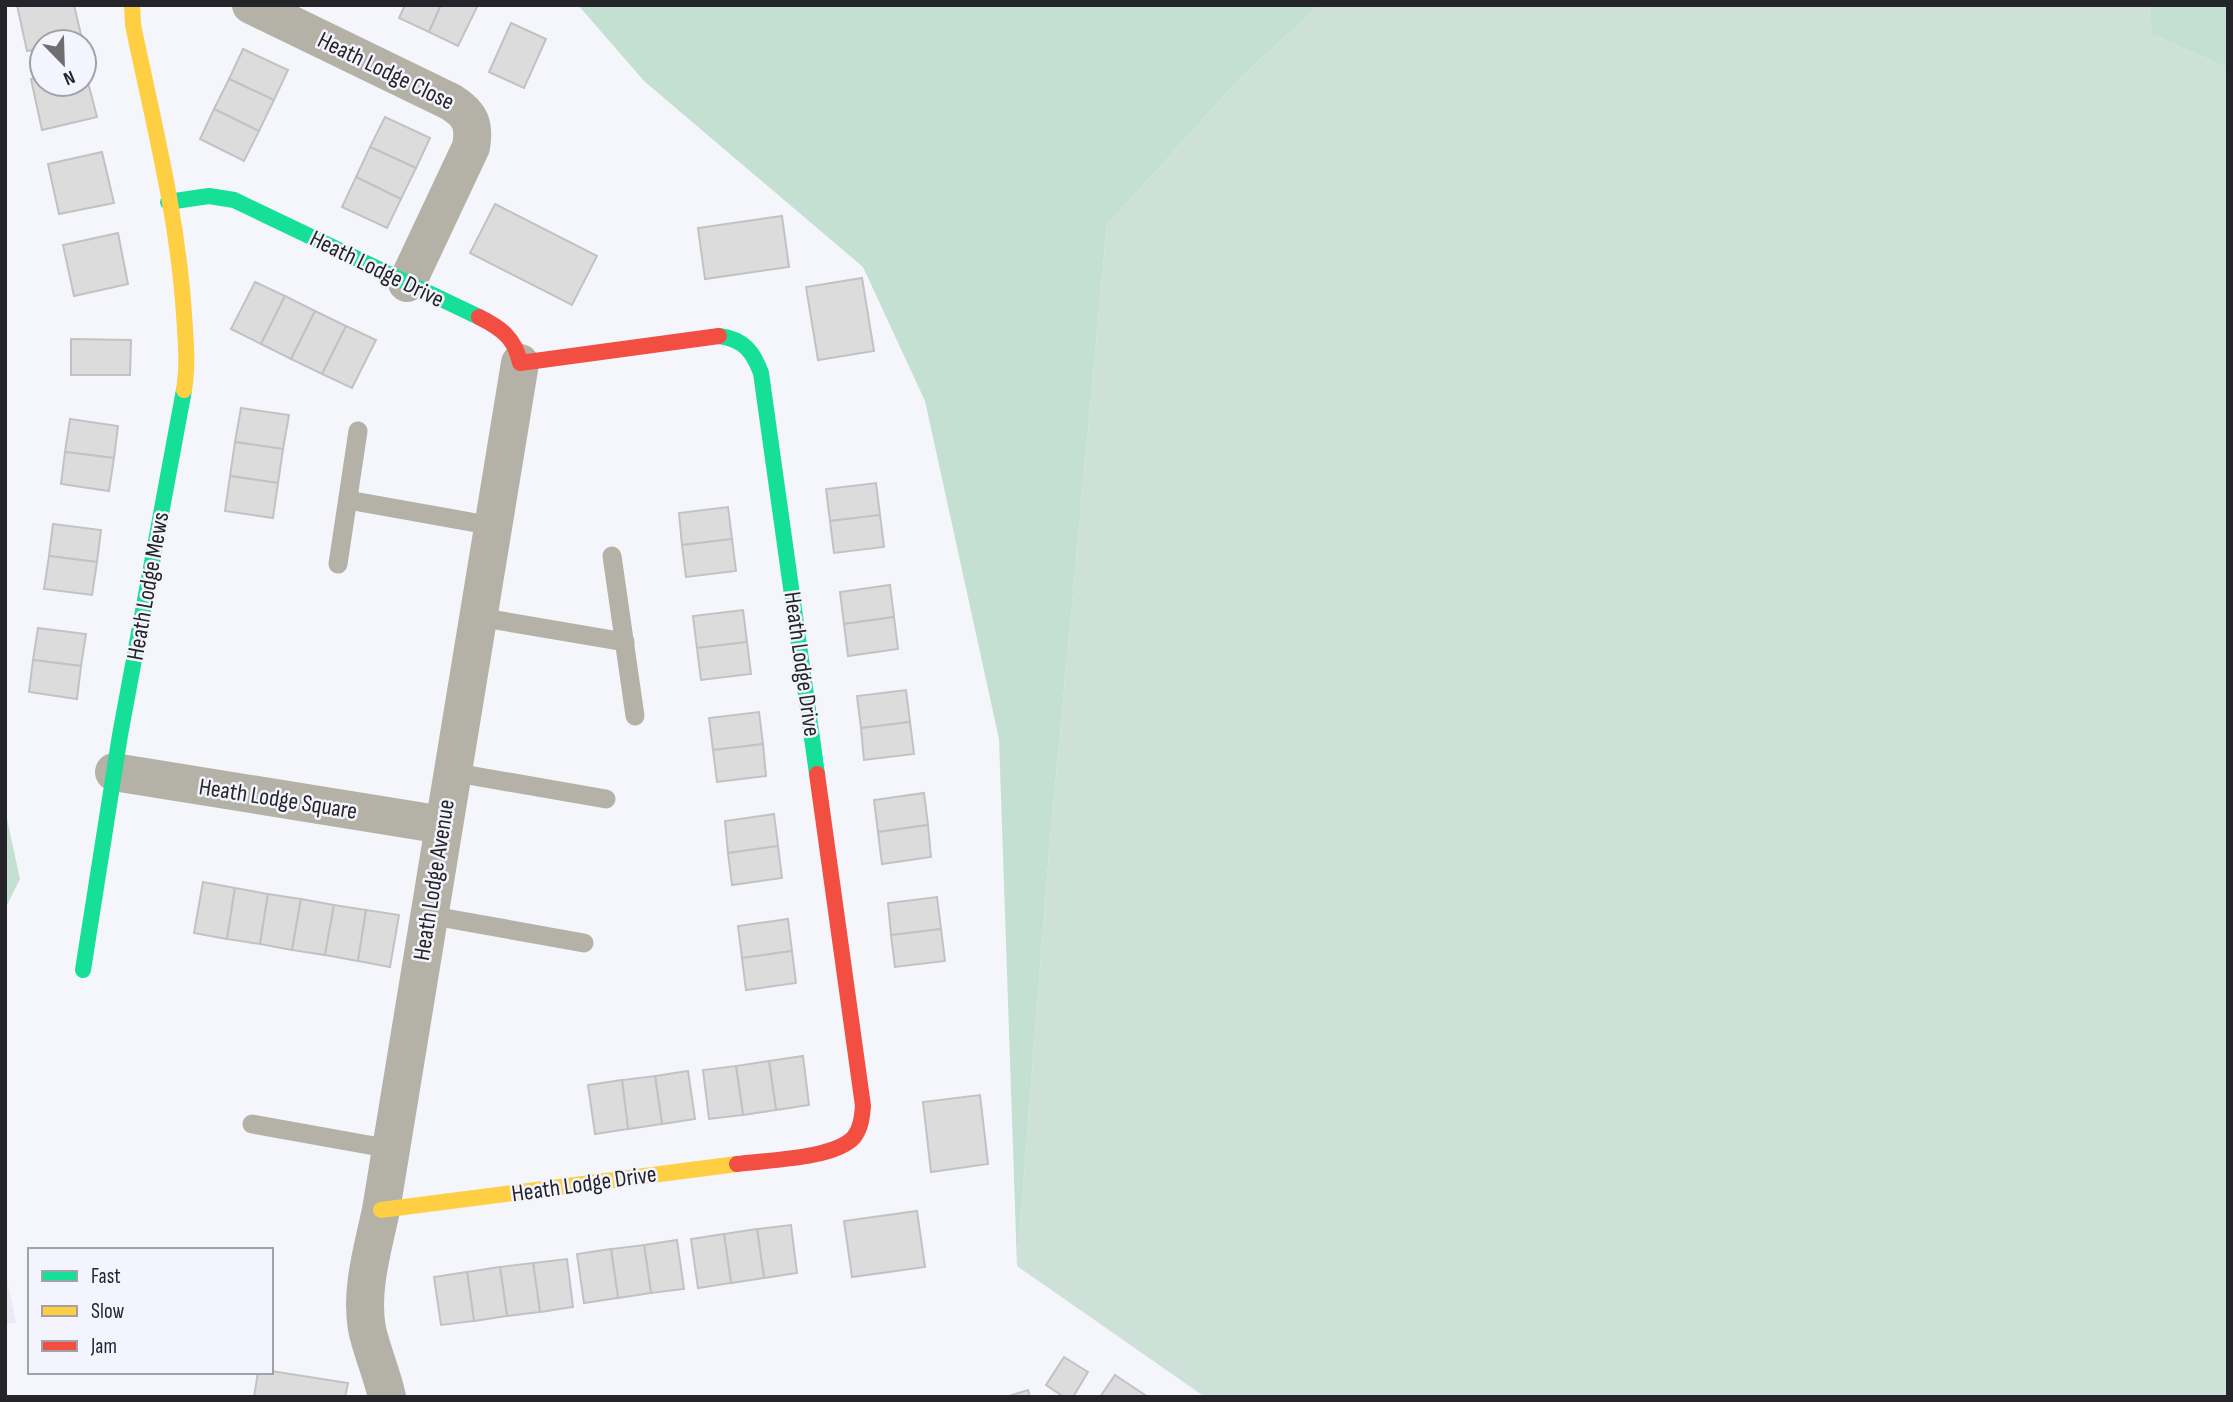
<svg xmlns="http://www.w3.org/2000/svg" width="2233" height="1402" viewBox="0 0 2233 1402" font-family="'Sofia Sans Condensed',sans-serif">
<rect width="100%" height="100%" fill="#f5f6fb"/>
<path fill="#e9eaf6" d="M5,1270l11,53 -11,1z"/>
<path fill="#cde1d8" d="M1320,5h829l2,29 77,34v1329h-1023l-188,-131 32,-413 58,-628 135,-149z"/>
<g fill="#c4e0d3">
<path d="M578,5h742l-78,71 -135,149 -58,628 -32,413 -18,-527 -74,-338 -62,-134 -219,-186z"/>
<path d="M2149,5h79v63l-77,-34z"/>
<path d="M5,810l15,69 -15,30z"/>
</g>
<g fill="#dddcdd" stroke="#c2c1c3" stroke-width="2">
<path d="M17,5h57l8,34 -12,3h-28v6l-15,3z"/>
<path d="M405,5h36l-12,27 -30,-14z"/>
<path d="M441,5h37l-20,41 -29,-14z"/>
<path d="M511,23l35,16 -22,49 -35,-16z"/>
<path d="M243,49l45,21 -14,30 -45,-21z"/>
<path d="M84,67l13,50 -55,13 -11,-51 11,-3v8h42z"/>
<path d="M229,79l45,21 -15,31 -45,-22z"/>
<path d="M214,109l45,22 -15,30 -44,-22z"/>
<path d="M385,117l45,21 -14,30 -46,-21z"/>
<path d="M370,147l46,21 -15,31 -45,-22z"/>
<path d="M102,152l12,51 -55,11 -11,-50z"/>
<path d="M356,177l45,22 -14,29 -45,-21z"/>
<path d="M495,204l102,52 -25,49 -102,-52z"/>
<path d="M782,216l7,51 -84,12 -7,-51z"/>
<path d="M118,233l10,51 -54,12 -11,-51z"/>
<path d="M862,278l12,73 -56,9 -12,-73z"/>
<path d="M255,282l30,14 -24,48 -30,-15z"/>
<path d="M285,296l30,15 -24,48 -30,-15z"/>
<path d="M315,311l31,15 -24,48 -31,-15z"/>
<path d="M346,326l30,14 -24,48 -30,-14z"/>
<path d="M71,339l60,1 -1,35h-59z"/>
<path d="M241,408l48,7 -6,34 -48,-7z"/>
<path d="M70,419l48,7 -4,32 -49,-6z"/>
<path d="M235,442l48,7 -5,34 -48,-7z"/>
<path d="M65,452l49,6 -5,33 -48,-7z"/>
<path d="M230,476l48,7 -5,35 -48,-7z"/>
<path d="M876,483l4,32 -50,6 -4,-32z"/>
<path d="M728,507l4,32 -50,6 -3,-32z"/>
<path d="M880,515l4,32 -50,6 -4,-32z"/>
<path d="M53,524l48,6 -4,32 -48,-6z"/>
<path d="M732,539l4,32 -50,6 -4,-32z"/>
<path d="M49,556l48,6 -5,33 -48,-6z"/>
<path d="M890,585l4,32 -50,7 -4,-32z"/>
<path d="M743,610l4,32 -50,6 -4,-32z"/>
<path d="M894,617l4,32 -50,7 -4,-32z"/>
<path d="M38,628l48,6 -5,32 -48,-6z"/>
<path d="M747,642l4,32 -50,6 -4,-32z"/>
<path d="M33,660l48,6 -4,33 -48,-7z"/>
<path d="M906,690l4,32 -49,6 -4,-32z"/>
<path d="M759,712l4,32 -50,6 -4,-32z"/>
<path d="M910,722l4,32 -50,6 -3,-32z"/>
<path d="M763,744l3,32 -49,6 -4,-32z"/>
<path d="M924,793l4,32 -50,7 -4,-32z"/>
<path d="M774,814l4,32 -50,7 -3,-32z"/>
<path d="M928,825l3,32 -49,7 -4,-32z"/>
<path d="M778,846l4,32 -50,7 -4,-32z"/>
<path d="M203,882l32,6 -8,51 -33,-6z"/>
<path d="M235,888l33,6 -8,50 -33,-5z"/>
<path d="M268,894l33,5 -9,51 -32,-6z"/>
<path d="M937,897l4,32 -50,6 -3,-32z"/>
<path d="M301,899l33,6 -9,50 -33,-5z"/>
<path d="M334,905l32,5 -8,51 -33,-6z"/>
<path d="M366,910l33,5 -9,52 -32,-6z"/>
<path d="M788,919l4,32 -50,7 -4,-32z"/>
<path d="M941,929l4,32 -50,6 -4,-32z"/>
<path d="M792,951l4,32 -50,7 -4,-32z"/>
<path d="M803,1056l6,49 -33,5 -7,-49z"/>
<path d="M769,1061l7,49 -33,5 -7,-49z"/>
<path d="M736,1066l7,49 -34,4 -6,-49z"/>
<path d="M688,1071l7,48 -33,5 -7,-48z"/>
<path d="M655,1076l7,48 -34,5 -6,-49z"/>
<path d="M622,1080l6,49 -33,5 -7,-49z"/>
<path d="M980,1095l8,69 -57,8 -8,-70z"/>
<path d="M917,1211l8,56 -73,10 -8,-56z"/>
<path d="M791,1225l6,48 -33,5 -7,-49z"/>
<path d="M757,1229l7,49 -33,5 -7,-49z"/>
<path d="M724,1234l7,49 -33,5 -7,-49z"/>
<path d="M677,1240l7,49 -33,4 -7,-48z"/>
<path d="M644,1245l7,48 -33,5 -7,-49z"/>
<path d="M611,1249l7,49 -34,5 -7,-49z"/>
<path d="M567,1259l6,48 -33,5 -7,-49z"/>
<path d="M533,1263l7,49 -33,4 -7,-49z"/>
<path d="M500,1267l7,49 -33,5 -7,-49z"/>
<path d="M467,1272l7,49 -33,4 -7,-48z"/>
<path d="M1064,1357l24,15 -15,25h-9l-18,-12z"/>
<path d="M271,1371l77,12 -3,14h-91l4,-25z"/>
<path d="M1115,1375l33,22h-48z"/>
<path d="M1028,1390l2,7h-24z"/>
</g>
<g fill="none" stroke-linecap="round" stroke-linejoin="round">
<g stroke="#b4b1a6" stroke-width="19">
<path d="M348,500l145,26"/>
<path d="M612,556l23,160"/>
<path d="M338,564l20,-133"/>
<path d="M478,617l147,25"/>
<path d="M451,772l155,27"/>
<path d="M428,915l156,28"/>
<path d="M252,1124l139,25"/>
</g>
<g stroke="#b4b1a6" stroke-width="38">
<path d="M251,5l200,97c19,12 24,22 20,45l-64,136"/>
<path d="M114,772l329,53"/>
<path d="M387,1397c-5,-23 -15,-45 -20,-68 -7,-39 6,-81 14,-119l139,-847"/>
</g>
<g stroke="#16e098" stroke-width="16">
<path d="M168,202l41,-6 25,4 245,117"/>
<path d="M719,336c24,3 34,15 42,37l56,401"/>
<path d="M83,970l37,-235 64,-345"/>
</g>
<g stroke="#ffcf43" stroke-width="16">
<path d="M132,5l1,20c20,96 45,192 51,290 2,25 4,51 0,75"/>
<path d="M381,1210l356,-46"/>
</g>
<g stroke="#f24e42" stroke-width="16">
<path d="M479,317c22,11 36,21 41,46l199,-27"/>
<path d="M737,1164c29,-4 98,-5 117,-27 7,-9 8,-20 9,-31l-46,-332"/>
</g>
</g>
<g text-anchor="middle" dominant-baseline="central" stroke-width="5" stroke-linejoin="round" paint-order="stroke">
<g font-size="24" fill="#252529" stroke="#f3f4fd">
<text transform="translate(386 71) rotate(26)">Heath Lodge Close</text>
<text transform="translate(377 269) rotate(26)">Heath Lodge Drive</text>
<text transform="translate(148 586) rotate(-80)">Heath Lodge Mews</text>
<text transform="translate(802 664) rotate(82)">Heath Lodge Drive</text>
<text transform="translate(278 799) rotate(9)">Heath Lodge Square</text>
<text transform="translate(434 880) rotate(-81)">Heath Lodge Avenue</text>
<text transform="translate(584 1184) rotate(-8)">Heath Lodge Drive</text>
</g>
</g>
<rect width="2233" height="1402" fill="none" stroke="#252529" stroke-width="14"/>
<rect x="28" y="1248" width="245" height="126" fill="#f3f4fd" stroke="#a1a1a8" stroke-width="2"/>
<rect x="42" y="1271" width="35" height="10" fill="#16e098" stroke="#a1a1a8" stroke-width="2"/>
<text x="91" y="1283" font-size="21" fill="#252529">Fast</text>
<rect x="42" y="1306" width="35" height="10" fill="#ffcf43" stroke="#a1a1a8" stroke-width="2"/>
<text x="91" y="1318" font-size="21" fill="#252529">Slow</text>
<rect x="42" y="1341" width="35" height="10" fill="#f24e42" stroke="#a1a1a8" stroke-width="2"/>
<text x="91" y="1353" font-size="21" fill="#252529">Jam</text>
<g transform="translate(63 63) rotate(157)"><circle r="33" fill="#f3f4fd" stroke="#a1a1a8" stroke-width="2"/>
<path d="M0-5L12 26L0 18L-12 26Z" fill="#6e6e72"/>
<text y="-10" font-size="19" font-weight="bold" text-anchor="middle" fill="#252529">N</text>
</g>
</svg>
